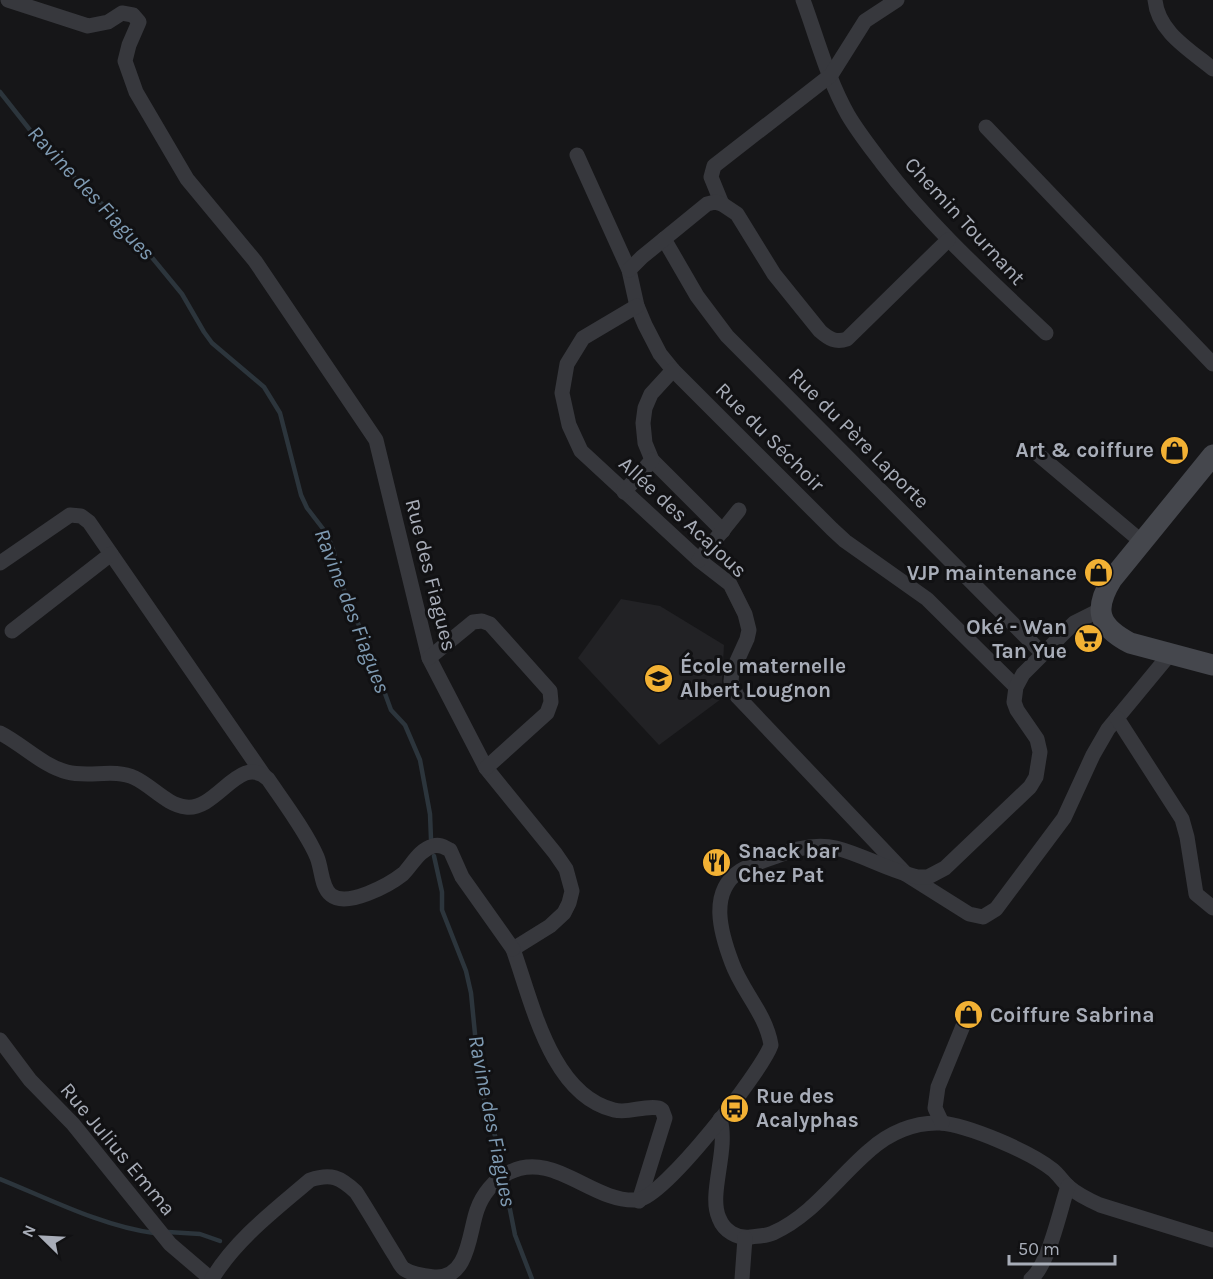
<svg xmlns="http://www.w3.org/2000/svg" width="1213" height="1279" viewBox="0 0 1213 1279" font-family="Karla,sans-serif">
<rect width="100%" height="100%" fill="#161618"/>
<path fill="#222225" d="M621,599l39,7 64,39 -3,54 -62,46 -81,-87z"/>
<g fill="none" stroke-linecap="round" stroke-linejoin="round">
<g stroke="#2c353c" stroke-width="4.5">
<path d="M0,92l45,57 86,83 51,62 22,38 8,11 52,44 16,26 21,82 6,13 20,26 7,18 2,13 6,20 26,62 23,63 14,15 15,35 10,54 1,25"/>
<path d="M434,856l8,36v18l24,61 5,22 8,82 9,42 12,32 3,22"/>
<path d="M0,1179c47,19 104,48 154,54"/>
<path d="M504,1179l11,56 17,44"/>
<path d="M168,1232l32,2 20,7"/>
</g>
<g stroke="#37383d" stroke-width="15">
<path d="M8,0l80,26 20,-4 14,-9 11,2 6,7 -10,23 -4,16 11,31 51,87 68,82 121,179 53,218 57,110 69,85 11,16 6,22 -3,12 -5,10 -14,13 -37,23c19,53 38,146 101,161 15,4 29,-5 45,-2l3,2 3,8 -26,83"/>
<path d="M803,0c14,38 25,80 45,115 10,17 22,32 34,48 48,63 107,116 164,170"/>
<path d="M1155,0c3,32 35,50 58,69"/>
<path d="M986,127l227,237"/>
<path d="M577,155l52,115 8,36 8,19 15,29 13,16 159,159 13,12 82,58 89,88"/>
<path d="M722,204l-11,-27 3,-11 117,-91 34,-54 32,-21"/>
<path d="M664,239l33,57 30,40 316,318"/>
<path d="M629,270l13,-13 65,-53 8,-2 7,2 15,10 37,60 46,57c9,8 16,12 27,8l101,-99"/>
<path d="M637,306l-54,32 -16,26 -5,29 7,32 12,26 118,109 31,24 15,30 4,16 -2,9 -15,33 -1,9 6,15 170,179 62,39 14,3 13,-8 68,-91 29,-63 15,-26 62,-75"/>
<path d="M673,370l-22,24 -6,14 -2,15 2,20 7,17 71,71"/>
<path d="M1034,451l108,91"/>
<path d="M624,492l28,-32"/>
<path d="M699,560l40,-50"/>
<path d="M0,563l70,-48 11,1 8,6 174,252"/>
<path d="M12,631l99,-77"/>
<path d="M429,658l44,-36 9,-1 8,3 60,67 1,11 -4,11 -61,55"/>
<path d="M1117,718l65,101 5,18 9,57 17,14"/>
<path d="M0,733c22,11 43,33 67,39 22,6 47,-4 68,6 17,8 32,27 51,29 31,4 54,-55 82,-28 15,22 39,54 49,78 5,12 4,30 14,38 16,13 58,-10 72,-21 9,-9 16,-24 30,-28 7,-2 11,1 17,4l12,27 51,72"/>
<path d="M0,1040l30,40 43,44 97,120 41,35"/>
<path d="M720,1119c9,31 -12,75 -1,99 5,13 18,21 32,19 7,-1 16,-1 22,-4 39,-17 65,-56 97,-83 19,-17 44,-28 70,-27 28,2 91,29 113,47 6,5 10,12 16,17 9,8 20,13 31,18l113,35"/>
<path d="M942,1123l-7,-15 3,-21 27,-66"/>
<path d="M212,1279c24,-40 63,-69 98,-99 21,-7 30,-3 46,12 13,20 25,41 38,62 3,4 6,12 10,15 9,6 21,7 31,8 34,2 34,-45 42,-67 5,-15 17,-30 31,-37 45,-24 84,30 129,27 26,-1 125,-129 134,-155 -5,-31 -29,-54 -39,-82 -11,-29 -24,-71 8,-92 10,-6 23,-10 34,-14 19,-8 41,-14 62,-9 28,7 53,23 82,29h10l17,-9 85,-81 6,-10 4,-25 -3,-13 -20,-29 -3,-8 2,-15 7,-13 51,-51 26,-13"/>
<path d="M742,1279l3,-41"/>
<path d="M1031,1279c18,-15 29,-69 37,-93"/>
</g>
<path stroke="#45474d" stroke-width="21" d="M1213,455l-101,124c-19,31 -14,47 18,64l83,22"/>
</g>
<defs>
<symbol id="shop-disc" viewBox="-11 -11 22 22"><circle r="9.5" fill="#f2b134" stroke="#111113"/><path d="M-5-2.5h2.3a2.7 3.5 0 0 1 5.4 0H5L5.5 6h-11ZM-1.5-2.5h3a1.5 2.3 0 0 0-3 0Z" fill="#111"/></symbol>
<symbol id="supermarket-disc" viewBox="-11 -11 22 22"><circle r="9.5" fill="#f2b134" stroke="#111113"/><path d="M-6-5.5h2.5l.6 2H6L4.5 2H-2.5L-4.4-4H-6ZM-1.5 3.2a1.3 1.3 0 1 0 .1 0ZM3 3.2a1.3 1.3 0 1 0 .1 0Z" fill="#111"/></symbol>
<symbol id="school-disc" viewBox="-11 -11 22 22"><circle r="9.5" fill="#f2b134" stroke="#111113"/><path d="M0-5L7-2L0 1L-7-2ZM-4 1L0 2.5L4 1V4Q0 6-4 4Z" fill="#111"/></symbol>
<symbol id="restaurant-disc" viewBox="-11 -11 22 22"><circle r="9.5" fill="#f2b134" stroke="#111113"/><path d="M-5-6h1v4h1v-4h1v4h1v-4h1v5L-1.5 .5V6h-2V.5L-5-1ZM5-6V6H3V1.5H1.5Q1.5-4 5-6Z" fill="#111"/></symbol>
<symbol id="bus-disc" viewBox="-11 -11 22 22"><circle r="9.5" fill="#f2b134" stroke="#111113"/><path d="M-5-6H5V4H4V6H2V4H-2V6H-4V4H-5ZM-3.5-4V0h7V-4ZM-3.5 1.2v1.5H-2V1.2ZM2 1.2v1.5H3.5V1.2Z" fill="#111"/></symbol>
</defs>
<g fill-rule="evenodd">
<use href="#shop-disc" x="1158" y="434" width="33" height="33"/>
<use href="#shop-disc" x="1082" y="556" width="33" height="33"/>
<use href="#supermarket-disc" x="1072" y="622" width="33" height="33"/>
<use href="#school-disc" x="642" y="662" width="33" height="33"/>
<use href="#restaurant-disc" x="700" y="846" width="33" height="33"/>
<use href="#shop-disc" x="952" y="998" width="33" height="33"/>
<use href="#bus-disc" x="718" y="1092" width="33" height="33"/>
</g>
<g text-anchor="middle" dominant-baseline="central" stroke-width="6" stroke-linejoin="round" paint-order="stroke">
<g font-size="21" fill="#a8adb8" stroke="#111113">
<text transform="translate(965 221) rotate(47)">Chemin Tournant</text>
<text transform="translate(770 437) rotate(45)">Rue du Séchoir</text>
<text transform="translate(859 438) rotate(45)">Rue du Père Laporte</text>
<text transform="translate(683 517) rotate(43)">Allée des Acajous</text>
<text transform="translate(431 575) rotate(76)">Rue des Fiagues</text>
<text transform="translate(118 1149) rotate(50)">Rue Julius Emma</text>
</g>
<g font-size="21" font-weight="bold" fill="#a8adb8" stroke="#111113" text-anchor="start">
<text x="1154" y="450" text-anchor="end">Art &amp; coiffure</text>
<text x="1077" y="573" text-anchor="end">VJP maintenance</text>
<text x="1067" y="627" text-anchor="end">Oké - Wan<tspan x="1067" dy="24">Tan Yue</tspan></text>
<text x="680" y="666">École maternelle<tspan x="680" dy="24">Albert Lougnon</tspan></text>
<text x="738" y="851">Snack bar<tspan x="738" dy="24">Chez Pat</tspan></text>
<text x="990" y="1015">Coiffure Sabrina</text>
<text x="756" y="1096">Rue des<tspan x="756" dy="24">Acalyphas</tspan></text>
</g>
<g font-size="22" font-style="italic" fill="#7f9bb3" stroke="#111113">
<text transform="translate(91 193) rotate(47)">Ravine des Fiagues</text>
<text transform="translate(352 611) rotate(69)">Ravine des Fiagues</text>
<text transform="translate(492 1121) rotate(79)">Ravine des Fiagues</text>
</g>
</g>
<g transform="translate(42 1237) rotate(294)" stroke="#111113" stroke-width="4.5" paint-order="stroke">
<path d="M0-4.5L10 22L0 15L-10 22Z" fill="#a8adb8"/>
<text y="-9" font-size="16" font-weight="bold" text-anchor="middle" fill="#a8adb8">N</text>
</g>
<path d="M1009 1255v9h106v-9" fill="none" stroke="#a8adb8" stroke-width="3"/>
<text x="1018" y="1255" font-size="18" fill="#a8adb8" stroke="#111113" stroke-width="4.5" paint-order="stroke">50 m</text>
</svg>
